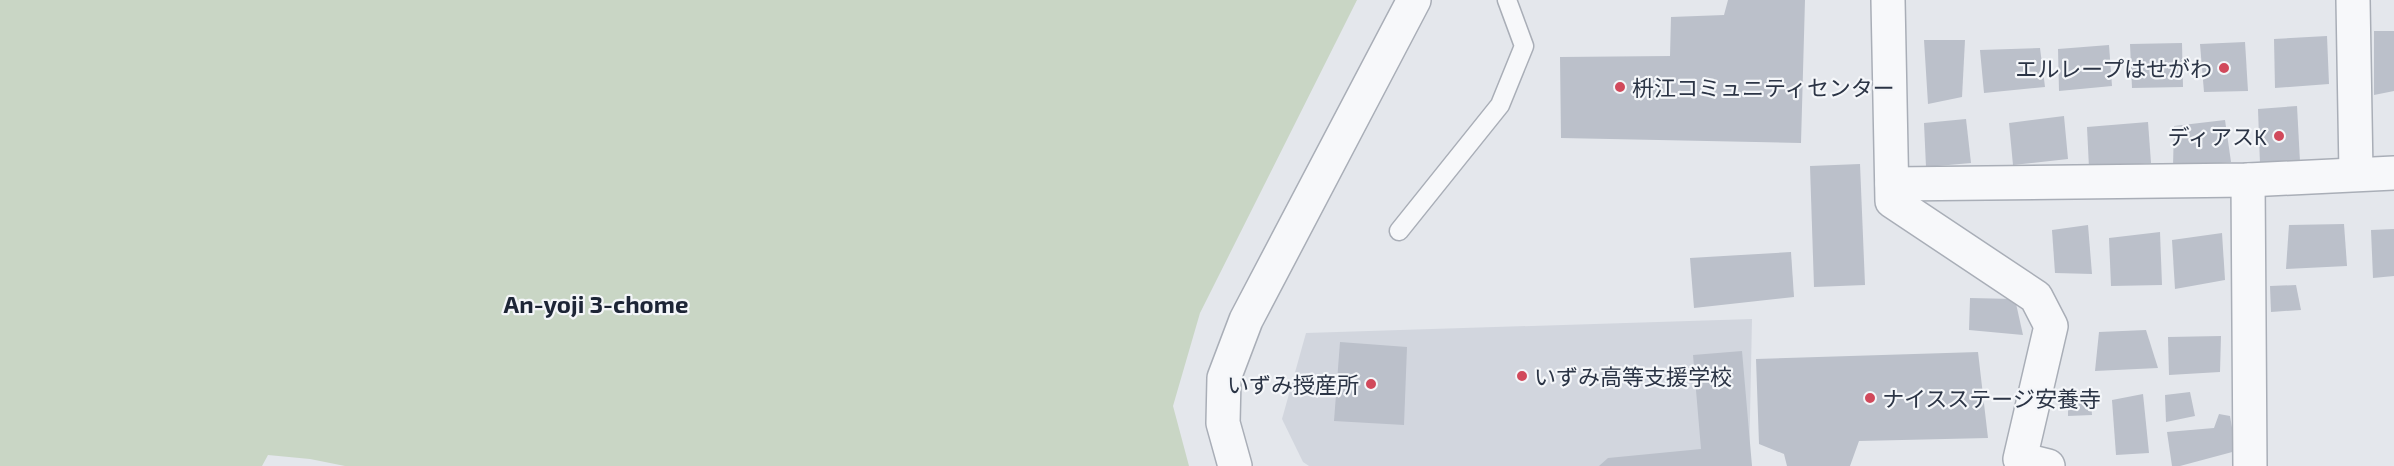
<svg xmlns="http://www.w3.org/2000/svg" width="2394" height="466" viewBox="0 0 2394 466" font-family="'Exo 2','Noto Sans JP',sans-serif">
<rect width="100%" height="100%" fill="#e4e7ec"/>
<path fill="#d2d6de" d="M1752,319l-3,147h-440l-6,-4 -21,-43 24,-86z"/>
<path fill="#c9d6c5" d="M0,0h1357l-157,313 -27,93 16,60h-844l-35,-7 -42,-4 -6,11h-262z"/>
<g fill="#bbc0ca">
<path d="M1728,0h77l-4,143 -240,-5 -1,-81 110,-1 1,-39 53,-2z"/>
<path d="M2374,31h20v60l-20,4z"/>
<path d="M2327,36l2,48 -54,4 -1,-49z"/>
<path d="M1924,40h41l-3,57 -34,7z"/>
<path d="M2245,42l3,49 -44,1 -4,-48z"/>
<path d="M2182,43l1,44 -51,1 -2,-44z"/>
<path d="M2109,45l3,41 -53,5 -1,-42z"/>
<path d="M2040,48l5,39 -61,6 -4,-43z"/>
<path d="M2297,106l3,56 -40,2 -2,-55z"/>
<path d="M2064,116l4,43 -55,6 -4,-42z"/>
<path d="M1966,119l5,44 -45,4 -2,-44z"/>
<path d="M2225,120l6,42 -58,5 1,-41z"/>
<path d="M2148,122l3,41 -62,5 -2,-41z"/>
<path d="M1860,164l5,121 -51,2 -4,-121z"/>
<path d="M2344,224l3,42 -61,3 3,-44z"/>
<path d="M2088,225l4,49 -37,-1 -3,-43z"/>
<path d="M2394,229v47l-21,2 -2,-48z"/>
<path d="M2160,232l2,53 -51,1 -2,-48z"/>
<path d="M2222,233l3,47 -50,9 -3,-49z"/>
<path d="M1791,252l3,45 -100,11 -4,-50z"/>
<path d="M2296,285l5,25 -30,2 -1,-26z"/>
<path d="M1970,298l45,1 8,36 -54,-5z"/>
<path d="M2146,330l12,38 -63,3 4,-39z"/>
<path d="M2221,336l-1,36 -51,3 -1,-38z"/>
<path d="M1340,342l67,5 -3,78 -70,-4z"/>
<path d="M1742,351l10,115h-153l9,-8 93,-9 -8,-94z"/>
<path d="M1978,352l10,86 -129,3 -9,25h-63l-3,-12 -25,-10 -3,-85z"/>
<path d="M2090,392l2,23 -24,1v-20z"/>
<path d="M2190,392l5,24 -29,6 -1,-27z"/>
<path d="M2143,394l6,59 -33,2 -4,-55z"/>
<path d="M2219,414l11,2 6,35 -56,15h-8l-5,-34 47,-4z"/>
</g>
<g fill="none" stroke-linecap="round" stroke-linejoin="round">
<defs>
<path id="service" d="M1399,231l101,-126 24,-59 -17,-46"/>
<g id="minor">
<path d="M1888,0l4,201 144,96 15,29 -31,133 28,7"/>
<path d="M2353,0l3,173"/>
<path d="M2248,180l2,286"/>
<path d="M1892,184l356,-4 146,-7"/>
<path d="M1235,466l-12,-43 1,-45 22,-58 168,-320"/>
</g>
</defs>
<use href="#service" stroke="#a9aeb7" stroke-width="21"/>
<use href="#minor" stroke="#a9aeb7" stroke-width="36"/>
<use href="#service" stroke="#f7f8fa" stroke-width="18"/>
<use href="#minor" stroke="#f7f8fa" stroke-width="33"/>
</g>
<g fill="#d1495b" stroke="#f4f6f9" stroke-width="2">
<circle cx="2224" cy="68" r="6"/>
<circle cx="1620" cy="87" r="6"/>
<circle cx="2279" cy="136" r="6"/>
<circle cx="1522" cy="376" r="6"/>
<circle cx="1371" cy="384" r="6"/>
<circle cx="1870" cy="398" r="6"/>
</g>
<g text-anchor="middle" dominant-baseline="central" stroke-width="4.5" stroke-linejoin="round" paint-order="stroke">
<g font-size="22" fill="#2b3445" stroke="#f4f6f9" text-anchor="end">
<text x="2212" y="68">エルレープはせがわ</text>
<text x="1632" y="87" text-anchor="start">枡江コミュニティセンター</text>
<text x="2267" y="136">ディアスK</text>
<text x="1534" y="376" text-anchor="start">いずみ高等支援学校</text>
<text x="1359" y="384">いずみ授産所</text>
<text x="1882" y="398" text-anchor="start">ナイスステージ安養寺</text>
</g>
<g font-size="24" font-weight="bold" fill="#1d2536" stroke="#f4f6f9">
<text x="596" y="303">An-yoji 3-chome</text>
</g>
</g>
</svg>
